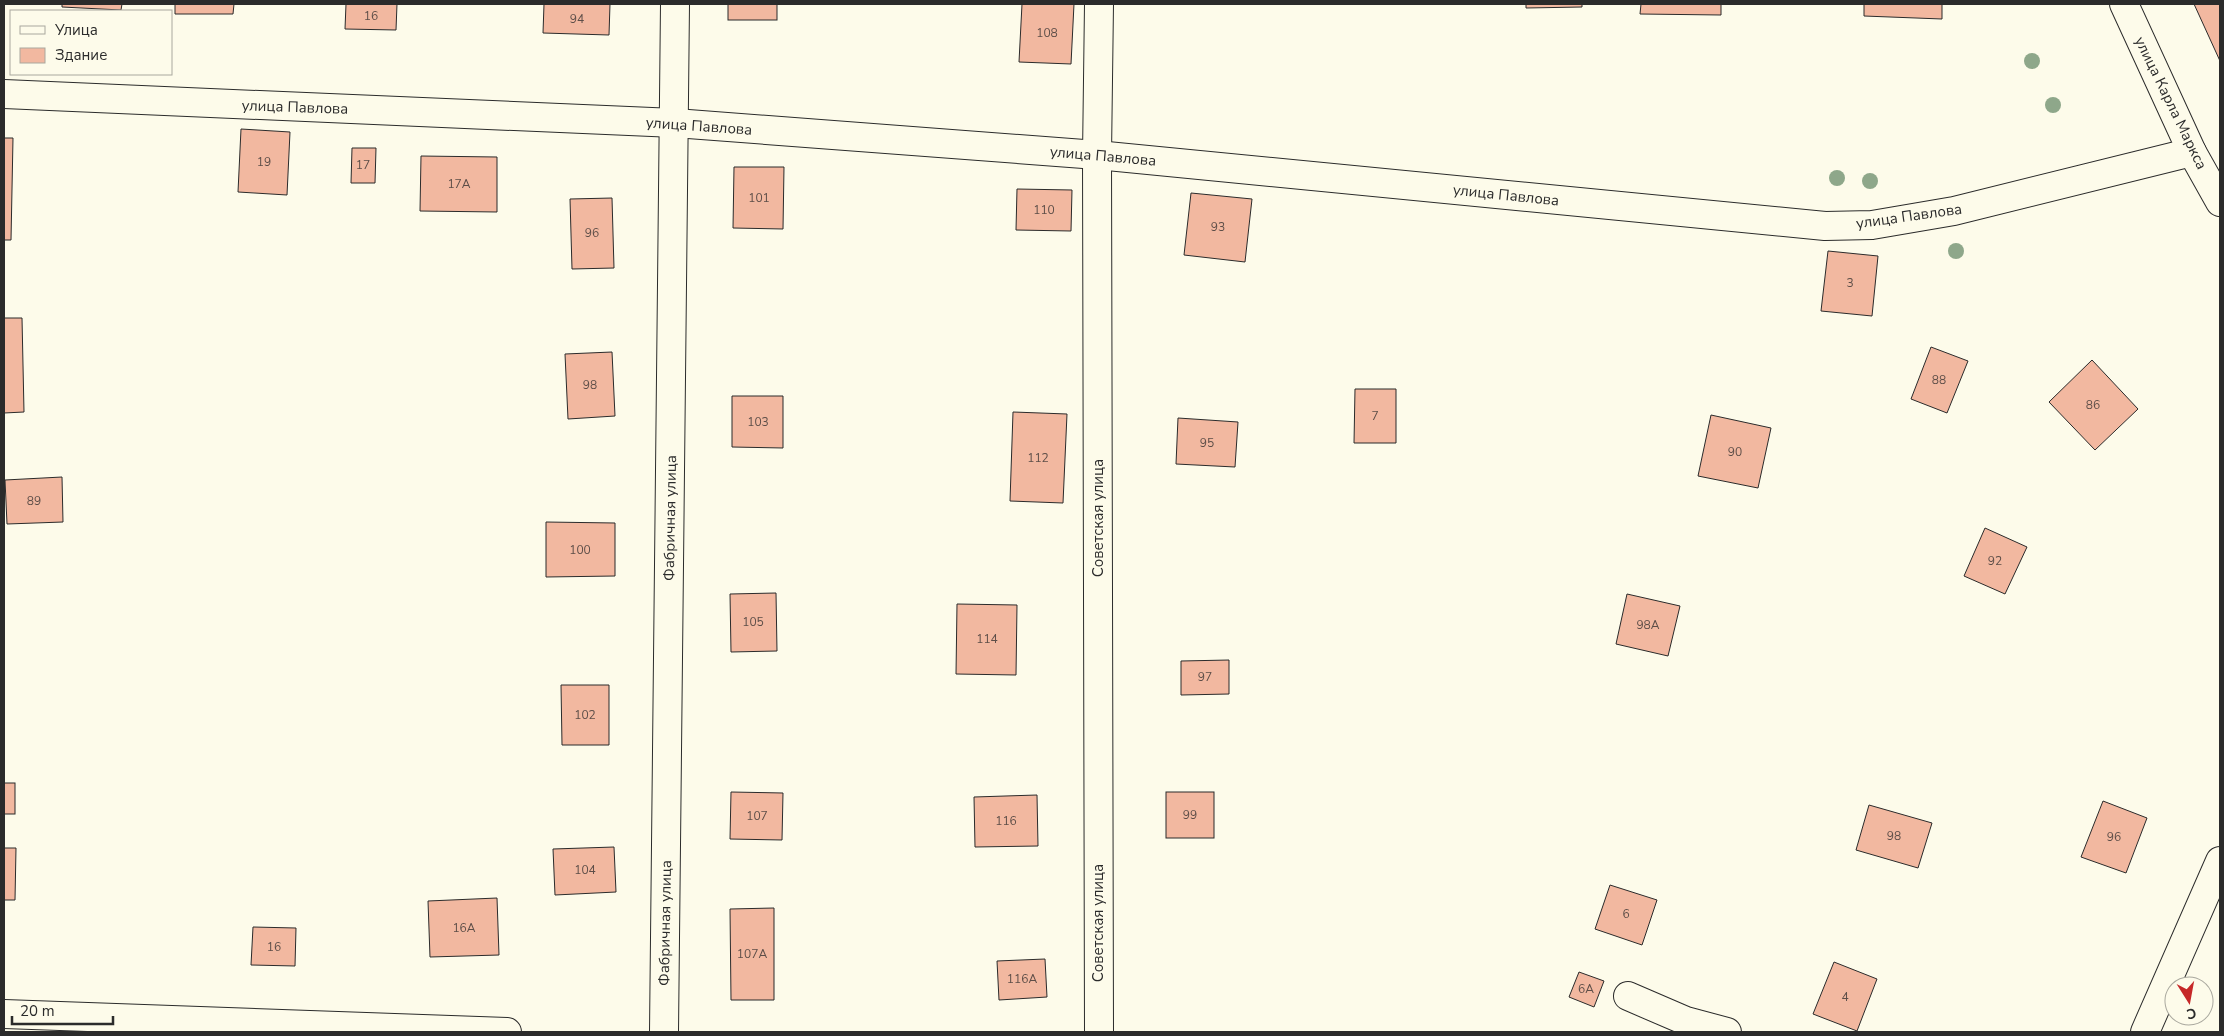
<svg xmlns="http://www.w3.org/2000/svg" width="2224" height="1036" viewBox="0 0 2224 1036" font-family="'Nunito Sans',sans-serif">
<rect width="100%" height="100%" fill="#fdfbea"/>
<g fill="#f2b8a0" stroke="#2b2b2b">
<path d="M62,4h60l-1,6 -59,-3z"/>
<path d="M175,4h59l-1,10h-58z"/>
<path d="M346,4h51l-1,26 -51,-1z"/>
<path d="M544,4h66l-1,31 -66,-2z"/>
<rect x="728" y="4" width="49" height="16"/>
<path d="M1022,4h52l-3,60 -52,-2z"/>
<path d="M1526,4h56v3l-56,1z"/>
<path d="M1641,4h80v11l-81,-1z"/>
<path d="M1864,4h78v15l-78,-3z"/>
<path d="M2194,4h26v57z"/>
<path d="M241,129l49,3 -3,63 -49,-3z"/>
<path d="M4,138h9l-2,102h-7z"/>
<path d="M352,148h24l-1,35h-24z"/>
<path d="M421,156l76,1v55l-77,-1z"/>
<path d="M734,167h50l-1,62 -50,-1z"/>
<path d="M1017,189l55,1 -1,41 -55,-1z"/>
<path d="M1191,193l61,6 -7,63 -61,-7z"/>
<path d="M612,198l2,70 -42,1 -2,-70z"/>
<path d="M1828,251l50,5 -6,60 -51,-5z"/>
<path d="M4,318h18l2,94 -20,1z"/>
<path d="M1931,347l37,14 -21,52 -36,-14z"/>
<path d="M612,352l3,64 -47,3 -3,-65z"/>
<path d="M2092,360l46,49 -43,41 -46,-48z"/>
<path d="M1355,389h41v54h-42z"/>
<path d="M732,396h51v52l-51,-1z"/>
<path d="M1013,412l54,2 -4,89 -53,-2z"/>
<path d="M1711,415l60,13 -13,60 -60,-12z"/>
<path d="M1178,418l60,4 -3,45 -59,-3z"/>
<path d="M62,477l1,45 -56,2 -2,-44z"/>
<path d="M546,522l69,1v53l-69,1z"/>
<path d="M1985,528l42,19 -22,47 -41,-18z"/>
<path d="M776,593l1,58 -46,1 -1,-58z"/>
<path d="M1627,594l53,12 -12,50 -52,-12z"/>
<path d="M957,604l60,1 -1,70 -60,-1z"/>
<path d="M1229,660v34l-48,1v-34z"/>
<path d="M561,685h48v60h-47z"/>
<rect x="4" y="783" width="11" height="31"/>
<path d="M731,792l52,1 -1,47 -52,-1z"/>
<rect x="1166" y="792" width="48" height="46"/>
<path d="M1037,795l1,51 -63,1 -1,-50z"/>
<path d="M2103,801l44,17 -21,55 -45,-16z"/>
<path d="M1869,805l63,18 -14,45 -62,-18z"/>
<path d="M614,847l2,45 -61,3 -2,-46z"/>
<path d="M4,848h12l-1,52h-11z"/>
<path d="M1610,885l47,15 -15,45 -47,-16z"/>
<path d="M497,898l2,57 -69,2 -2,-56z"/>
<path d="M774,908v92h-43l-1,-91z"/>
<path d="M253,927l43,1 -1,38 -44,-1z"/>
<path d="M1045,959l2,38 -48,3 -2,-39z"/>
<path d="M1834,962l43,17 -20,52 -44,-17z"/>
<path d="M1579,972l25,9 -10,26 -25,-10z"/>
</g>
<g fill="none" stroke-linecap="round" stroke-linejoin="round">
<defs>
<g id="minor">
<path d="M1628,996l58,25 41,11"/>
<path d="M4,1014l503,18"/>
<path d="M664,1032l11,-1028"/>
<path d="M1099,1032l-2,-877 2,-151"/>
</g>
<path id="tertiary" d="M4,94l671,29 422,32 728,71 47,-1 82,-14 238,-59"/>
<g id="secondary">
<path d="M2124,4l68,148 28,50"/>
<path d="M2145,1032l75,-171"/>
</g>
</defs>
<use href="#minor" stroke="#2b2b2b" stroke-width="30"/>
<use href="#tertiary" stroke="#2b2b2b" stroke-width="30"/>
<use href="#secondary" stroke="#2b2b2b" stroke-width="30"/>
<use href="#minor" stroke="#fdfbea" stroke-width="28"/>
<use href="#tertiary" stroke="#fdfbea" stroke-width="28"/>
<use href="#secondary" stroke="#fdfbea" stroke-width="28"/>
</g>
<g fill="#8ea78a">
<circle cx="2032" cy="61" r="8"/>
<circle cx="2053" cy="105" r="8"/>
<circle cx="1837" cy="178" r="8"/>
<circle cx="1870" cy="181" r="8"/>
<circle cx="1956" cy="251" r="8"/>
</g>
<g text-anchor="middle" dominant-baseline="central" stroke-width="4" stroke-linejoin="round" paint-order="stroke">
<g font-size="12" fill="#5d4e48">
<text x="371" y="16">16</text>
<text x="577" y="19">94</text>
<text x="1047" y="33">108</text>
<text x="264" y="162">19</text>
<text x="363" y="165">17</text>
<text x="459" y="184">17А</text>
<text x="759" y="198">101</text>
<text x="1044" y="210">110</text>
<text x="1218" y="227">93</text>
<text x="592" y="233">96</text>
<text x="1850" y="283">3</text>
<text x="1939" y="380">88</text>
<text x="590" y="385">98</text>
<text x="2093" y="405">86</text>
<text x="1375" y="416">7</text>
<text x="758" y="422">103</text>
<text x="1207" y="443">95</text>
<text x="1735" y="452">90</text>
<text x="1038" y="458">112</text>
<text x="34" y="501">89</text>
<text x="580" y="550">100</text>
<text x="1995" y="561">92</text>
<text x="753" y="622">105</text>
<text x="1648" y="625">98А</text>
<text x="987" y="639">114</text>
<text x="1205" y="677">97</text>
<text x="585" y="715">102</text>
<text x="1190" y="815">99</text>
<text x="757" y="816">107</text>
<text x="1006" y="821">116</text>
<text x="1894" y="836">98</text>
<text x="2114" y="837">96</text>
<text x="585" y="870">104</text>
<text x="1626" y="914">6</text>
<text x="464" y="928">16А</text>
<text x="274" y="947">16</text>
<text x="752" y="954">107А</text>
<text x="1022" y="979">116А</text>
<text x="1586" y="989">6А</text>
<text x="1845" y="997">4</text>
</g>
<g font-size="15" fill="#2b2b2b" stroke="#fdfbea">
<text transform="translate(2171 103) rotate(64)">улица Карла Маркса</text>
<text transform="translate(295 107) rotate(2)">улица Павлова</text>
<text transform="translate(699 126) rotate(4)">улица Павлова</text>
<text transform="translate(1103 156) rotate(5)">улица Павлова</text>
<text transform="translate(1506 195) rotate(6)">улица Павлова</text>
<text transform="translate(1909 216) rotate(-8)">улица Павлова</text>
<text transform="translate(670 518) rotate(-89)">Фабричная улица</text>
<text transform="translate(1098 518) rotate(-90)">Советская улица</text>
<text transform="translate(665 923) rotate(-89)">Фабричная улица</text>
<text transform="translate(1098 923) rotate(-90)">Советская улица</text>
</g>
</g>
<rect width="2224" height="1036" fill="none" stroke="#2b2b2b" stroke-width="10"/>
<rect x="10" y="10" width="162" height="65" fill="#fdfbea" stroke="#a9a89e"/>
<rect x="20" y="26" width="25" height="8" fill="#fdfbea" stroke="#a9a89e"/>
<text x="55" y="35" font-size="15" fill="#2b2b2b">Улица</text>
<rect x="20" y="48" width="25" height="15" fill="#f2b8a0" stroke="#a9a89e"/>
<text x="55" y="60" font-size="15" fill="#2b2b2b">Здание</text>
<g transform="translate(2189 1001) rotate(169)"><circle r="24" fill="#fdfbea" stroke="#a9a89e"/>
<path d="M0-4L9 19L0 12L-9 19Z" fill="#c62828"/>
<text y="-8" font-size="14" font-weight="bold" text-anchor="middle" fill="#2b2b2b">С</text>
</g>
<path d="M12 1016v8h101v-8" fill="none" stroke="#2b2b2b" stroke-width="2.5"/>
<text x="20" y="1016" font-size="15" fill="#2b2b2b" stroke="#fdfbea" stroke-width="4" paint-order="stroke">20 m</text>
</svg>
